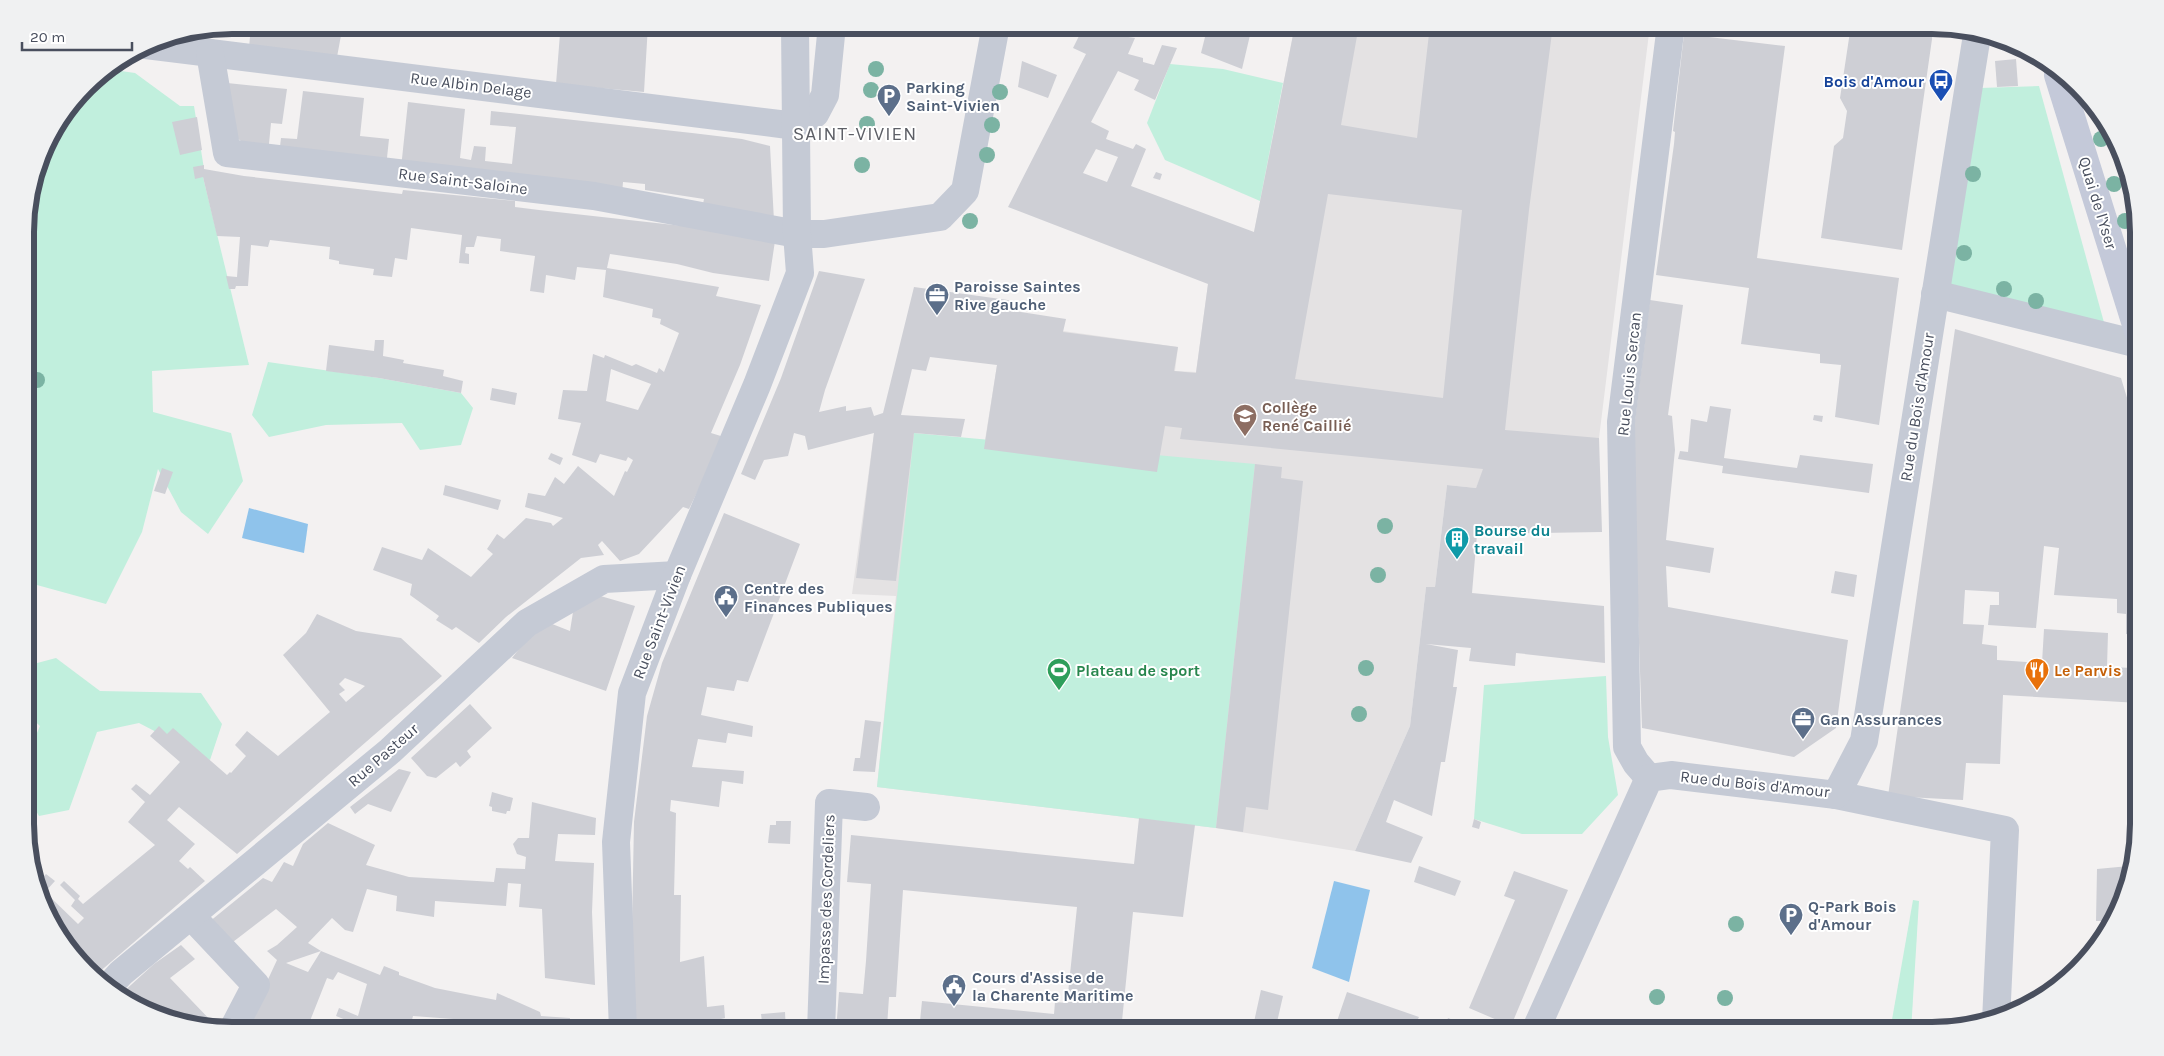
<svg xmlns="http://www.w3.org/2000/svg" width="2164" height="1056" viewBox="0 0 2164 1056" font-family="Karla,sans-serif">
<rect width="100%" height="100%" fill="#f3f1f1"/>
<path fill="#e4e2e3" d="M1295,25h355l-51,413 -107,11 -16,39 -29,-3 -12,102h-9l-16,139 -55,125 -139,-23 -339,-41 19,-191 -44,-2 22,-161 111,7 12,-75 66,-34 115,16 -3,24 21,1 12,-88 46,-52z"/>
<g fill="#c1efdd">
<path d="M1170,64l53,5 60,14 -23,118 -95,-41 -18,-37z"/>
<path d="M107,69l28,4 45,33h14l10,63 -2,4 1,4 46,188 -97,6 1,41 78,21 12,48 -35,53 -27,-22 -23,-43 -16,63 -36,72 -80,-22 -1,-364 21,-78 49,-64z"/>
<path d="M2039,86l69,251 -173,-43 45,-206z"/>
<path d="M268,362l111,16 82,15 12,15 -12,37 -41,5 -18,-27 -76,2 -57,12 -17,-22z"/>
<path d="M914,433l341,31 -39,364 -339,-41z"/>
<path d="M56,658l44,33 101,2 21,31 -12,36 -71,-37 -42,9 -28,78 -30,6 -12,-20v-40l13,-30 -13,-12 -1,-48z"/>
<path d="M1606,676l2,61 10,58 -36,39h-60l-48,-15 10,-134z"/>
<path d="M1913,900l6,1 -8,130h-21z"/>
</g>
<g fill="#8fc3eb">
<path d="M249,508l59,16 -4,29 -62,-15z"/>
<path d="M1334,881l36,9 -21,92 -37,-14z"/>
</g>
<g fill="#cecfd5" fill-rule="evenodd">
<path d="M231,25h12l-1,9 -27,-3 -13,1z"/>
<path d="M251,25h129v1l-38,4 -5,27 -88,-9z"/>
<path d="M454,25h64l-1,12 -63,-6z"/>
<path d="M591,25h57l-4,67 -88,-8 4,-50h31z"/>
<path d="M1208,25h40l-1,5 4,1 -9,38 -41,-16z"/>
<path d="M1295,25h64l-18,100 76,13 13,-113h123l-24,185 -24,220 94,8 3,94 -125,2 -5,59 132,13 1,57 -89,-10 -1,13 -46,-5 2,-13 -45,-4 32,6 -5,37h4l-12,75h-4l-9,54 -38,-16 -8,22 37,15 -12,26 -56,-12 55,-125 16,-139h9l12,-102 29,3 7,-19 -303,-30 2,-11 -17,-2 -8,46 -173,-23 13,-84 -67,-8 -4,14 -14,-2 -11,46 64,4 -4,18 -47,-4 -18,148 -40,-3 18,-145 -66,17 -3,-14 -11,-3 -6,23 -24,4 -9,20 -14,-6 40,-96 38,-107 46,8 -40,111 -6,22 27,-6v5l25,-4 3,9 9,-3 31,-126 101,14 -1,10 52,8 -3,13 115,15 -4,24 22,2 12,-89 -200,-77 78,-153 -13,-6 9,-18 53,8 -7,16 15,4v4l11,3 8,-20 15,3 -22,52 -21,-10 5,-10 -21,-9 -27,51 18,9 -3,8 27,10 3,-5 10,5 -15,37 123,46zM1096,149l22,8 -11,25 -24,-9zM1328,194l134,16 -19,188 -148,-19z"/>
<path d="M1851,25h83l-32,225 -81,-12 13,-92 9,-8 4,-27 -7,-13z"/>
<path d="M1684,34l101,12 -28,212 142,20 -20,147 -44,-8 6,-52 -21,-2v-9l-79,-10 8,-56 -93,-13 18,-131 1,-12 -2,-1z"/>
<path d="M2016,59l2,27 -21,1 -2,-26z"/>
<path d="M1022,61l35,14 -9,23 -30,-11z"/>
<path d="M227,83l60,6 -5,35 -11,-1 -3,31h-7l-29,-19z"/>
<path d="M303,91l61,7 -4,38 29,3 -3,28 -107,-12 2,-17 16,1z"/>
<path d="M408,102l57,7 -5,49 11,2 3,-14 12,1 -1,14 27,3 4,-37 -26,-2 1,-14 201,22 50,6 28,7 4,75 -72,-12 2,-10 -59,-9v-6l-22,-2 -1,13 -221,-27z"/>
<path d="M197,117l5,33 -22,5 -8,-33z"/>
<path d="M204,165v4l40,7 158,18 1,-4 112,11v6l24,3 233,26 3,5 -6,40 -56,-8 -36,-9 -67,-10 -3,14 112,19 -3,9 45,9 -21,60 -29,68 13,4 -35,72 -6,-2 -44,47 -19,7 -18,-20 -4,4 6,10 -23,3 -75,59 -27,26 -23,-16 -4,3 -16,-10 3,-4 -29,-21 2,-11 -39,-14 9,-23 40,13 6,-12 43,29 22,-23 -6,-5 10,-15 7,5 22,-21 25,5 2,3 10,-8 -38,-11 3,-14 17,3 10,-19 9,7 14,-18 36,30 11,-25 2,1 6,-12 -5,-3 -2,4 -26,-7 -4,9 -24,-8 9,-32 -23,-4 5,-29 24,1 6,-37 11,4 1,-3 27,11 4,-2 21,9 2,-5 5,4 15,-39 -19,-9 1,-5 -9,-2 1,-8 -50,-12 3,-27 -29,-3 -2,13 -29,-5 -2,18 -14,-2 5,-35 -35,-5 1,-12 -24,-3 -3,11h-8l-1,6 4,1v10l-10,-1 3,-28 -51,-7 -4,32 -12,-2 -3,19 -19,-2 1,-6 -35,-5v-3l-10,-2 1,-12 -60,-7 -2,7 -17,-2 -3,41h-12l-1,3h-6l-3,-13 11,1 3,-40 -23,-1 -14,-59 -8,2 -2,-12zM611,369l40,15 -13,26 -32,-9z"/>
<path d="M1156,172l6,2 -2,6 -7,-2z"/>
<path d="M1650,300l33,5 -15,110 4,1 3,34 -9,90 48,8 -4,25 -44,-7 2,41 180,33 -12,88 -42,29 -152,-29 -10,-284z"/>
<path d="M1955,329l166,49 17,56 1,269 -136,-8 -3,69 -34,-1 -3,37 -75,-4zM2044,546l15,2 -5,47 63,4v14l9,1v20l9,1 -1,33 -27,-1 1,-34 -64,-4 -2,34 -45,-3v-14l-15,-2 2,-19 -21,-1 2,-34 34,2v13h-9l-2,20 48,3z"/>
<path d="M375,340h9l-1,16 21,4 -1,3 41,7 -1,6 20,5 -2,12 -82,-15 -53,-7 3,-26 45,6z"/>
<path d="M492,388l25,5 -2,12 -25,-5z"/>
<path d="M1710,406l21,3 -7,49 73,10 3,-13 73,9 -4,29 -147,-20 1,-7 -45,-7 2,-8 8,1 3,-33 16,3z"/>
<path d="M1814,415l9,1 -1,6 -9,-2z"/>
<path d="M551,453l12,5 -3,7 -12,-6z"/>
<path d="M1255,464l27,3 -1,11 22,3 -35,329 -22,-3 -3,25 -27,-4z"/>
<path d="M162,468l11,4 -8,22 -11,-3z"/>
<path d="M445,485l56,15 -3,10 -55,-15z"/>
<path d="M724,513l76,31 -52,138 -11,-2 -3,11 -27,-4 -6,28 52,11 -1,11 -24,-4 -2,10 -28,-4 -6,28 52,4 -1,13 -21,-3 -3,26 -48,-7 -1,11 6,2 -2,82h7l-1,67 24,-6 3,51 17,-2 1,13 -4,1 1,12h-92l4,-209 13,-106 15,-53z"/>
<path d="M1835,571l22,4 -3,22 -23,-4z"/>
<path d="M597,595l38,11 -29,85 -94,-33 30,-38 28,11 3,-19z"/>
<path d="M317,614l39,17 45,7 41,38 -205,178 -58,-47 -12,13 28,24 -16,17 9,8 2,-2 15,14 -108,93 -30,-24 -26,-47 -5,-19 10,-10 9,7 -10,11 33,32 6,-6 -13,-12 4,-6 -15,-15 4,-4 16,15 -2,3 5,5 72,-59 -27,-23 17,-20 -14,-13 5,-5 14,11 30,-33 -30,-26 9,-10 8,8 6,-6 54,47 3,-3 1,1 15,-17 -11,-11 12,-14 31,25 52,-44 -47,-57 23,-22zM345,678l20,8 -19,16 -7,-8 6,-4 -6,-6z"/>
<path d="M470,704l22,24 -25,23 4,6 -11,10 -4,-5 -20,16 -9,-2 -16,-18z"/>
<path d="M865,720l16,2 -6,50 -22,-1 2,-13h5z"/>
<path d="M399,769l12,3 -20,40 -23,-8 -13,10 -5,-7z"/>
<path d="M492,792l21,6 -3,13h-3l-1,3 -14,-3v-4l-3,-1z"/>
<path d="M532,802l64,16 -1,17 -37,-1 -3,27 39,2 -2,49 3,73 -50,-7 -3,-69 -23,-2 2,-23 -13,-1 -2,23 -71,-5 -1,16 -38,-6 1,-15 -30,-7 -14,43 -8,-2 -13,-12 -24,25 13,8 -35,12 22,9 13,-21 59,24 4,-9 15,6v3l36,13 61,12 1,-7 43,19 1,4 29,2v9l30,4h-79v-7l-108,-8 -4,15h-65l2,-11 -10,-4 3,-8 19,8 9,-32 -29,-12 -5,8 -6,-2 -21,53h-62l33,-71 -10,-9 10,-6 20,-18 -21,-18 -47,36 -20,-23 54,-44 9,4 12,-20 9,4 10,-22 25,-21 47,22 -9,20 43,12 85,5 2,-14 29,1 1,-12 -9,-3 -4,-10 5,-6h11z"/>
<path d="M1139,818l56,7 -12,92 -50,-5 -11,109 14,1v9h-217l3,-30 132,13 1,-12 12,1 10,-96 -174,-17 -7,107h-7l-2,30 24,4h-75l3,-39 24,2 3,-33 5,-77 -24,-2 4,-47 283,29z"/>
<path d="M1474,819l7,3 -2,7 -7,-2z"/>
<path d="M776,821h15l-1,23 -22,-1 2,-18h6z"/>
<path d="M1419,866l42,15 -6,15 -41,-14z"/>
<path d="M2129,866l-11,50 -12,18v-13h-10l1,-52z"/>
<path d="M1514,871l54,19 -57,136 -42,-18 46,-108 -11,-4z"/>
<path d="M181,945l14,14 -25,19 43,45 -3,3 -70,-16 -19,-16 33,-30z"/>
<path d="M1261,990l22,6 -8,35h-23z"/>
<path d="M1347,992l72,25 -2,4 26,10h-116l2,-5 6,1z"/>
<path d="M785,1012l1,19h-23l-2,-17z"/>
<path d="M1448,1018l34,13h-39z"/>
</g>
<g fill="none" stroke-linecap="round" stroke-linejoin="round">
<g stroke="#c5cad5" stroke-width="28">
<path d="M146,45l650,81"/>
<path d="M210,53l17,100 367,43 203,38h27l116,-17 25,-26 31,-166"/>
<path d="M796,126l19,-12 10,-19 7,-70"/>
<path d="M1935,294l203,50"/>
<path d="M1649,778l-13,-15 -9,-16 -6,-325 50,-397"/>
<path d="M1836,795l169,35 -9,191"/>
<path d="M191,916l65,69 -24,46"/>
<path d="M110,985l11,-12 269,-222 137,-128 77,-44 73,-4"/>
<path d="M623,1031l-7,-189 16,-149 45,-118 80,-190 43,-112 -3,-39 -2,-209"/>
<path d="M821,1031l8,-228 37,4"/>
<path d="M1535,1031l114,-253 22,-3 165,20 28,-54 113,-706"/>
</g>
<path stroke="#c4c9d9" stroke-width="28" d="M2058,75l80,256"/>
</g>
<g fill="#7bb3a3">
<circle cx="876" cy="69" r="8"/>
<circle cx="871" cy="90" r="8"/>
<circle cx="1000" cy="92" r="8"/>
<circle cx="867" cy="124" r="8"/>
<circle cx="992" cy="125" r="8"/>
<circle cx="2101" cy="139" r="8"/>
<circle cx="987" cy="155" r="8"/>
<circle cx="862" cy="165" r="8"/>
<circle cx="1973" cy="174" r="8"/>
<circle cx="2114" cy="184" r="8"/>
<circle cx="970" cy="221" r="8"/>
<circle cx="2125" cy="221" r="8"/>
<circle cx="1964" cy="253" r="8"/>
<circle cx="2004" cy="289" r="8"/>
<circle cx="2036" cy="301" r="8"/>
<circle cx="37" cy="380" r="8"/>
<circle cx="1385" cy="526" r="8"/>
<circle cx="1378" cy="575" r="8"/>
<circle cx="1366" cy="668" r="8"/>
<circle cx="1359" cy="714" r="8"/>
<circle cx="1736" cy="924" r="8"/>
<circle cx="1657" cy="997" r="8"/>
<circle cx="1725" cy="998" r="8"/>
</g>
<defs>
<symbol id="bus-pin" viewBox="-11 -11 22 30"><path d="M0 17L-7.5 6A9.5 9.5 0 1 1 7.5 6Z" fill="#1a4fb4" stroke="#fff"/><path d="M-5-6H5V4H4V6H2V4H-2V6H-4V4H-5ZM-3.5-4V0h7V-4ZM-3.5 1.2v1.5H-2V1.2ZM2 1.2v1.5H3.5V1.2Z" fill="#fff"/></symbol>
<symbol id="parking-pin" viewBox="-11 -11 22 30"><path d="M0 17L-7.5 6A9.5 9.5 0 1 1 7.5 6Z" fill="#5c6f8a" stroke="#fff"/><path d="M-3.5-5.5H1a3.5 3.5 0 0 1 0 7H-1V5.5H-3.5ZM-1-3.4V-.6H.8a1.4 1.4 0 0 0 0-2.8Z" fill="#fff"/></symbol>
<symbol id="office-pin" viewBox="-11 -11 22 30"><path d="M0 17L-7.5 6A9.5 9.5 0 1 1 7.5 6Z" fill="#5c6f8a" stroke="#fff"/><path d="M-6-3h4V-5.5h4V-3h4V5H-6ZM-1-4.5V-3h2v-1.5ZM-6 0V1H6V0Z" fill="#fff"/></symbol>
<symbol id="school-pin" viewBox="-11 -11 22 30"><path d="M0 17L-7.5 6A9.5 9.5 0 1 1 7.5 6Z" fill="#8d6e63" stroke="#fff"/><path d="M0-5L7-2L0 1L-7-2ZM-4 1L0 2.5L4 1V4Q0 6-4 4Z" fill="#fff"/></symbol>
<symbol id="building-pin" viewBox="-11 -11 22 30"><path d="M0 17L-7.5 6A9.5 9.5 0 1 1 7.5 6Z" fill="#0f9aa8" stroke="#fff"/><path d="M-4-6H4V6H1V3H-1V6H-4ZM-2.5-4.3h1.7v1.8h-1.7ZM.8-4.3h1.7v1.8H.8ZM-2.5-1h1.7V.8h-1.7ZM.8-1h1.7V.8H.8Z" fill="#fff"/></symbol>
<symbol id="civic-pin" viewBox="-11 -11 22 30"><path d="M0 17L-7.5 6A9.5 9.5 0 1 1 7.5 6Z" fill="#5c6f8a" stroke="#fff"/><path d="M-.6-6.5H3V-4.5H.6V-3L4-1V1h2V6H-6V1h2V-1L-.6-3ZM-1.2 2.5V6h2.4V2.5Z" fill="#fff"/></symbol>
<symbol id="stadium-pin" viewBox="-11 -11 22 30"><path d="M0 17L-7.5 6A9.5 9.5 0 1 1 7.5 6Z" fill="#2e9e5b" stroke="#fff"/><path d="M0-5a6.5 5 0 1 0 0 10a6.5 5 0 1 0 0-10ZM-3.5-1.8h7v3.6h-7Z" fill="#fff"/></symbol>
<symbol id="restaurant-pin" viewBox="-11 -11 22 30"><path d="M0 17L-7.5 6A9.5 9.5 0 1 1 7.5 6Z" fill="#e8710a" stroke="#fff"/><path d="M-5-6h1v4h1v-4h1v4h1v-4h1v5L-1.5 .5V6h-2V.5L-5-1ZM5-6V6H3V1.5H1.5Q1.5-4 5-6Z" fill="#fff"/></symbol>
</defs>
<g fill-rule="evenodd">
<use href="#bus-pin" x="1927" y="67" width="28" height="38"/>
<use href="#parking-pin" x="875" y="82" width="28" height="38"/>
<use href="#office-pin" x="923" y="281" width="28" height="38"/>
<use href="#school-pin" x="1231" y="402" width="28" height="38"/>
<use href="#building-pin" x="1443" y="525" width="28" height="38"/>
<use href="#civic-pin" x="712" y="583" width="28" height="38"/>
<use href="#stadium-pin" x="1045" y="656" width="28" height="38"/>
<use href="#restaurant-pin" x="2023" y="656" width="28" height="38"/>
<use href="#office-pin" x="1789" y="705" width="28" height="38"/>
<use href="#parking-pin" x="1777" y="901" width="28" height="38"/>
<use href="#civic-pin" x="940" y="972" width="28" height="38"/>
</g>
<g text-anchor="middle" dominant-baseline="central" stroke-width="4" stroke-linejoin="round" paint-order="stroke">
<g font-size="16" font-weight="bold" fill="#164399" stroke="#fff" text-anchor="end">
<text x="1924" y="81">Bois d'Amour</text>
</g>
<g font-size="16" fill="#494f5e" stroke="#fff">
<text transform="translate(471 85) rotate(7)">Rue Albin Delage</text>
<text transform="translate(463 181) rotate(7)">Rue Saint-Saloine</text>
<text transform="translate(2098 203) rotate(73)">Quai de l'Yser</text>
<text transform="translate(1629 374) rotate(-84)">Rue Louis Sercan</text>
<text transform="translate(1917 407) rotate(-81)">Rue du Bois d'Amour</text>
<text transform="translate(659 622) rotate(-69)">Rue Saint-Vivien</text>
<text transform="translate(383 755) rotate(-41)">Rue Pasteur</text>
<text transform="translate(1755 784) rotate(6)">Rue du Bois d'Amour</text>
<text transform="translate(826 899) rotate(-88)">Impasse des Cordeliers</text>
</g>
<g font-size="16" font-weight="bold" fill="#4e5e75" stroke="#fff" text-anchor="start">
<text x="906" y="87">Parking<tspan x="906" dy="18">Saint-Vivien</tspan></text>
<text x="954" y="286">Paroisse Saintes<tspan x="954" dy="18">Rive gauche</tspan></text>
<text x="744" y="588">Centre des<tspan x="744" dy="18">Finances Publiques</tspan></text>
<text x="1820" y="719">Gan Assurances</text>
<text x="1808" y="906">Q-Park Bois<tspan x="1808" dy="18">d'Amour</tspan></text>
<text x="972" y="977">Cours d'Assise de<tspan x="972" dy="18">la Charente Maritime</tspan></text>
</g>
<g font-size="16" font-weight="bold" fill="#785e54" stroke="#fff" text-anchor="start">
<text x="1262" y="407">Collège<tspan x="1262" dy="18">René Caillié</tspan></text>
</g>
<g font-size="16" font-weight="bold" fill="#0d838f" stroke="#fff" text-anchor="start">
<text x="1474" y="530">Bourse du<tspan x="1474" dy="18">travail</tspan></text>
</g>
<g font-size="16" font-weight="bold" fill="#27864d" stroke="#fff" text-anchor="start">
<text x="1076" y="670">Plateau de sport</text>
</g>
<g font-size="16" font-weight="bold" fill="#c56008" stroke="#fff" text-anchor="start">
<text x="2054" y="670">Le Parvis</text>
</g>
<g font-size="19" letter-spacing="1" fill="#5d5f66" stroke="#fff">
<text x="855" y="134">SAINT-VIVIEN</text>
</g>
</g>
<path d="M0 0H2164V1056H0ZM232 34H1932A198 198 0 0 1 2130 232V824A198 198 0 0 1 1932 1022H232A198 198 0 0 1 34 824V232A198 198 0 0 1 232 34Z" fill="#f0f1f2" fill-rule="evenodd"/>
<path fill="none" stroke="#494f5e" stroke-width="6" d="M232 34H1932A198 198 0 0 1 2130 232V824A198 198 0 0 1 1932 1022H232A198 198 0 0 1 34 824V232A198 198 0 0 1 232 34Z"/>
<path d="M22 42v8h110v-8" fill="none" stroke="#494f5e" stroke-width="2.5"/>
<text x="30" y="42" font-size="15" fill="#494f5e" stroke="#ffffff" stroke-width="4" paint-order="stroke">20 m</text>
</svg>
